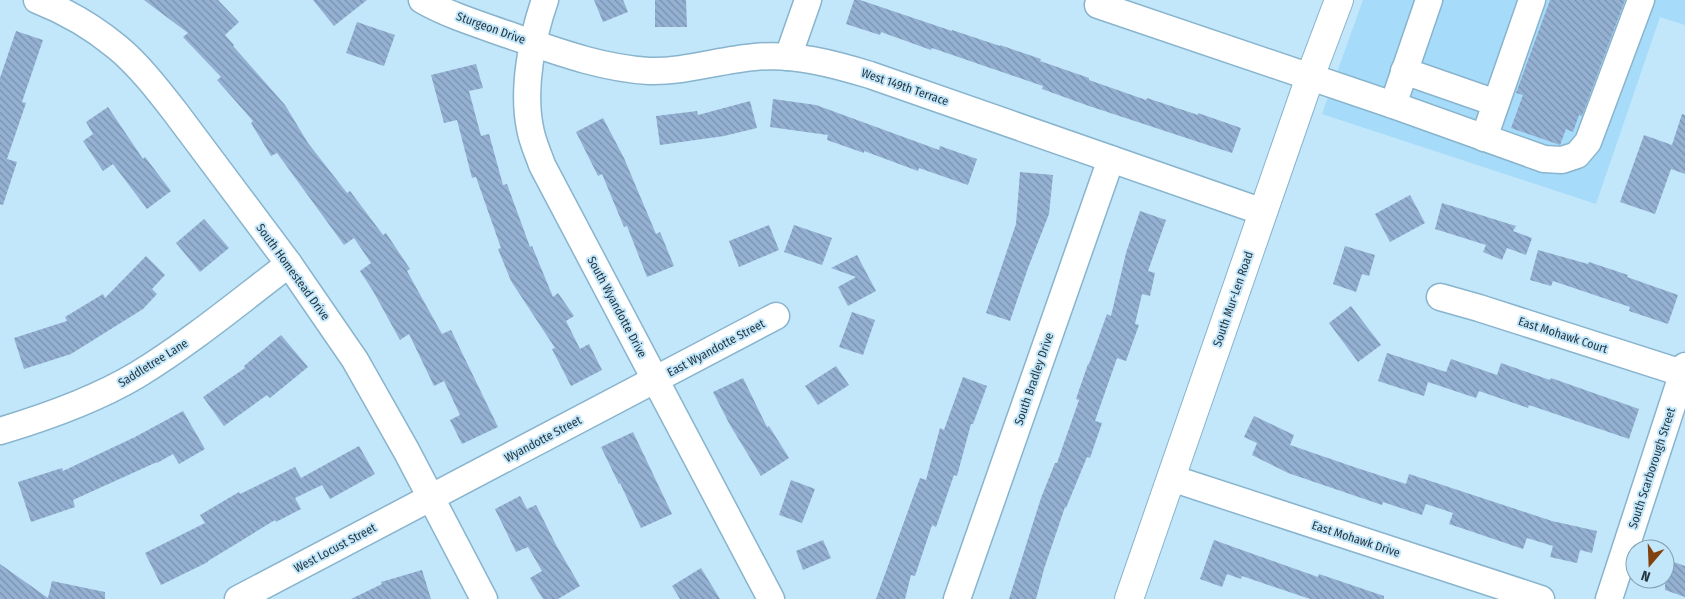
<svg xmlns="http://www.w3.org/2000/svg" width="1685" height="599" viewBox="0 0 1685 599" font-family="'Fira Sans Condensed',sans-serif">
<defs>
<pattern id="building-back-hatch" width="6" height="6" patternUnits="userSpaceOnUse" patternTransform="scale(1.25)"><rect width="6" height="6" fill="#94b1d3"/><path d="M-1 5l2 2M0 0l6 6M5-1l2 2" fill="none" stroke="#7991ad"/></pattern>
</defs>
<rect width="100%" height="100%" fill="#c2e6fa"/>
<path fill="#a6dbf9" d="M1363,0h322v25l-25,-8 -64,187 -274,-90z"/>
<g fill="url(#building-back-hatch)">
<path d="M144,0h74l21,22 -14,13 9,10 -1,1 52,59 23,38 39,50 3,-2 33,44 3,-2 24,36 -3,2 35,63 9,-4 47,97 -36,17 -12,-24 10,-5 -16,-34 -10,5 -25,-52 -9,6 -27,-49 -13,-20 11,-8 -17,-25 -10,7 -67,-92 -6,3 -20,-33 2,-2 -36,-41 4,-3 -38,-40 5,-4z"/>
<path d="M313,0h54l-33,26z"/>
<path d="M594,0h29l5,12 -25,10z"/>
<path d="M655,0h31l1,27h-32z"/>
<path d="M854,0h6l92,31v-1l48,16v-1l41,14 -1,2 49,17v2l57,20 1,-2 51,17v-2l43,15 -9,25 -143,-47 -47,-17 1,-3 -111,-38 -1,2 -50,-18 -1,3 -34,-11z"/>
<path d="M1550,0h75l-43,116 -3,-1 -6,17 -7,-3 -6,16 -49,-17 12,-33 -7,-2z"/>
<path d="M357,22l38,13 -11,31 -38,-13z"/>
<path d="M16,31l27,9 -21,62 4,1 -19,56 10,3 -14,43 -3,-1v-126z"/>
<path d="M476,64l7,24 -14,3 12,45 8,-2 14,51 4,-1 23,63 2,-1 21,51 5,-4 16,23 -8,5 14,28 9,-5 13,26 -31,16 -19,-37 3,-1 -44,-67 -13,-32 3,-1 -25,-71 -4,1 -15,-58 -13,3 -13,-48z"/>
<path d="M773,99l43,6 123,45 1,-4 37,13 -9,26 -49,-17 -1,3 -54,-20v2l-37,-13 1,-5 -58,-8z"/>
<path d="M750,101l7,27 -33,8 -64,9 -4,-29 41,-5 1,4z"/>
<path d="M108,107l35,52 2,-2 26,34 -24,18 -34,-45 -10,7 -20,-30 10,-7 -7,-12z"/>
<path d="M1682,114l3,1v59l-14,-5 -16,45 -35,-12 24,-67 28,10z"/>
<path d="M603,118l21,40 32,76 4,-2 14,34 -27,11 -20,-51 -3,1 -22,-53 -4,2 -22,-44z"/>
<path d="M1020,172l33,3 -4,39 -21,54 -18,53 -24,-8 30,-89z"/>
<path d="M1410,195l15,28 -35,19 -15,-28z"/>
<path d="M1442,203l74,23 -3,5 19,7 -6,17 -19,-7 -5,12 -19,-8 3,-7 -51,-16z"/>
<path d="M1140,211l26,9 -18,51 7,2 -5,23 -8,-2 -7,30 4,1 -13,36 -9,-3 -22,63 7,2 -12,35 -3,-1 -21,51 -1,-1 -21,62 -8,30h-27l32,-101 14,-35h2l22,-63 -3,-1 12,-35h1l18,-50 4,2 15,-63z"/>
<path d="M204,219l25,29 -29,24 -24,-29z"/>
<path d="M769,225l10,25 -40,17 -10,-26z"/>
<path d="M794,225l38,13 -10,27 -38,-13z"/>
<path d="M1345,246l30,9 -6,21 -7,-2 -6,18 -23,-8z"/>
<path d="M1538,250l50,14 1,-2 39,13 -1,2 51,18 -10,29 -39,-13 1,-4 -77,-26 -2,5 -21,-6z"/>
<path d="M857,255l19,36 -28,15 -10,-19 18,-10 -25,-9z"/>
<path d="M146,256l19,19 -13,14 5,5 -14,15 -72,45 -47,15 -10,-31 53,-17 -2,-4 38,-23 2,4z"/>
<path d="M1351,306l30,39 -23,17 -29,-39z"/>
<path d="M852,312l23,8 -12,35 -24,-8z"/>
<path d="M281,335l27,32 -38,31 -3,-3 -43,31 -21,-29 42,-29 -1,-2z"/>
<path d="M1387,353l59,19 5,-13 46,16 4,-12 49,17 1,-2 88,31 -10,30 -100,-34 -1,3 -49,-17 -3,7 -48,-16 -4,14 -46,-15z"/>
<path d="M836,366l13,19 -31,20 -13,-19z"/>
<path d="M963,377l24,9 -14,38h-2l-14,52 -3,-1 -18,52 -4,-2 -17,51 -4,-1 -6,24h-29l44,-121 6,2 14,-52 4,2z"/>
<path d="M743,378l24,49 2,-1 20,32 -28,18 -31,-51 -17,-33z"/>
<path d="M183,411l22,38 -26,15 -6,-10 -16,9v-1l-84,38 2,7 -44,15 -13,-40 44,-14 1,3 72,-34z"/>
<path d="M1254,416l40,19 -4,10 64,22 52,17 3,-10 143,47 45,10 -5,22 -12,-3 -3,13 -27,-6 3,-11 -26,-8 -4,11 -50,-17 -24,-8 4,-11 -27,-9 -4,11 -39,-13 -1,3 -94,-32 -36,-18 5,-12 -13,-6z"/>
<path d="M633,432l39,82 -31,14 -21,-45 -1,1 -18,-37z"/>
<path d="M359,446l16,28 -45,25 -8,-14 -27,13 6,11 -25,13 -1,-2 -67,41v1l-47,23 -16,-32 60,-30 -5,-8 39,-23 1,2 55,-27 6,11z"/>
<path d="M791,480l24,9 -13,34 -23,-8z"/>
<path d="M520,496l7,13 9,-4 20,40 24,41 -22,13h-15l-13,-21 12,-7 -14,-24 -12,5 -21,-43z"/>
<path d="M823,540l8,18 -28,12 -7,-19z"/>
<path d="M1214,540l104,37 1,-3 65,22v3h-74l-68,-23 -1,3 -14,-5 -5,13 -22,-8z"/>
<path d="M1665,559l20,7v31l-20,-7z"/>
<path d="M0,564l48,34 4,-17 53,11v7h-105z"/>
<path d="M701,568l19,31h-40l-8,-13z"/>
<path d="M422,570l9,29h-80l31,-15 -1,-2z"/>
</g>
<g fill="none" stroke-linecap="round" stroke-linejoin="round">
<defs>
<g id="minor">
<path d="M37,0c28,11 57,28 80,47 21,17 42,44 59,66l113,151 66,96 52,92 77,147"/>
<path d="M422,0c26,15 56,24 84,34 47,16 93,34 143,37 36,1 70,-11 106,-14 38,-4 79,7 115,18l393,137"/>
<path d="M545,0c-13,37 -23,89 -15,128 2,13 8,25 12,37l229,434"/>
<path d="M1098,5l295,100 151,54 18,1 15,-5 11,-13 53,-142"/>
<path d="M788,57l20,-57"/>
<path d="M1404,71l92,32"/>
<path d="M1393,105l36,-105"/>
<path d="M1484,138l48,-138"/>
<path d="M1440,297l39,11 206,66"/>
<path d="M0,431c47,-14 95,-31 137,-56 54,-33 102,-73 152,-111"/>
<path d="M1171,478l370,121"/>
<path d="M238,599l538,-283"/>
<path d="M957,599l154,-440"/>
<path d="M1609,599l76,-233"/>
</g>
<path id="major" d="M1129,599l181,-522 29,-77"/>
</defs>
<use href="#minor" stroke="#88b4cd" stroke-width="29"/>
<use href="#major" stroke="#88b4cd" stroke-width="30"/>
<use href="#minor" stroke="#fff" stroke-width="26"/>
<use href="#major" stroke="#fff" stroke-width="28"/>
</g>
<g text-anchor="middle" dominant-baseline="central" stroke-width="4" stroke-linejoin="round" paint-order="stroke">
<g font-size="12" fill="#253741" stroke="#c2e6fa">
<text transform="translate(491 28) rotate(20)">Sturgeon Drive</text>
<text transform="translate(905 87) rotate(19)">West 149th Terrace</text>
<text transform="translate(293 272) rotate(54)">South Homestead Drive</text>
<text transform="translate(1233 299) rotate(-71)">South Mur-Len Road</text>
<text transform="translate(617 307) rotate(62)">South Wyandotte Drive</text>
<text transform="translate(1563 335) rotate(18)">East Mohawk Court</text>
<text transform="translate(716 348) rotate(-28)">East Wyandotte Street</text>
<text transform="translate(153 363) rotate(-32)">Saddletree Lane</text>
<text transform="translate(1034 379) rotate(-71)">South Bradley Drive</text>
<text transform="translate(543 439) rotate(-28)">Wyandotte Street</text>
<text transform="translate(1652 468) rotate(-72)">South Scarborough Street</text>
<text transform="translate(1356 539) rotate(18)">East Mohawk Drive</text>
<text transform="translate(335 548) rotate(-28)">West Locust Street</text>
</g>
</g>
<g transform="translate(1650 564) rotate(199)"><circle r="24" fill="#c2e6fa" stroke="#83a0b0"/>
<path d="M0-4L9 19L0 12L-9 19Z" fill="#82410c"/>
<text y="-8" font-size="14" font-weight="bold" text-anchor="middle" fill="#253741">N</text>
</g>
</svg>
